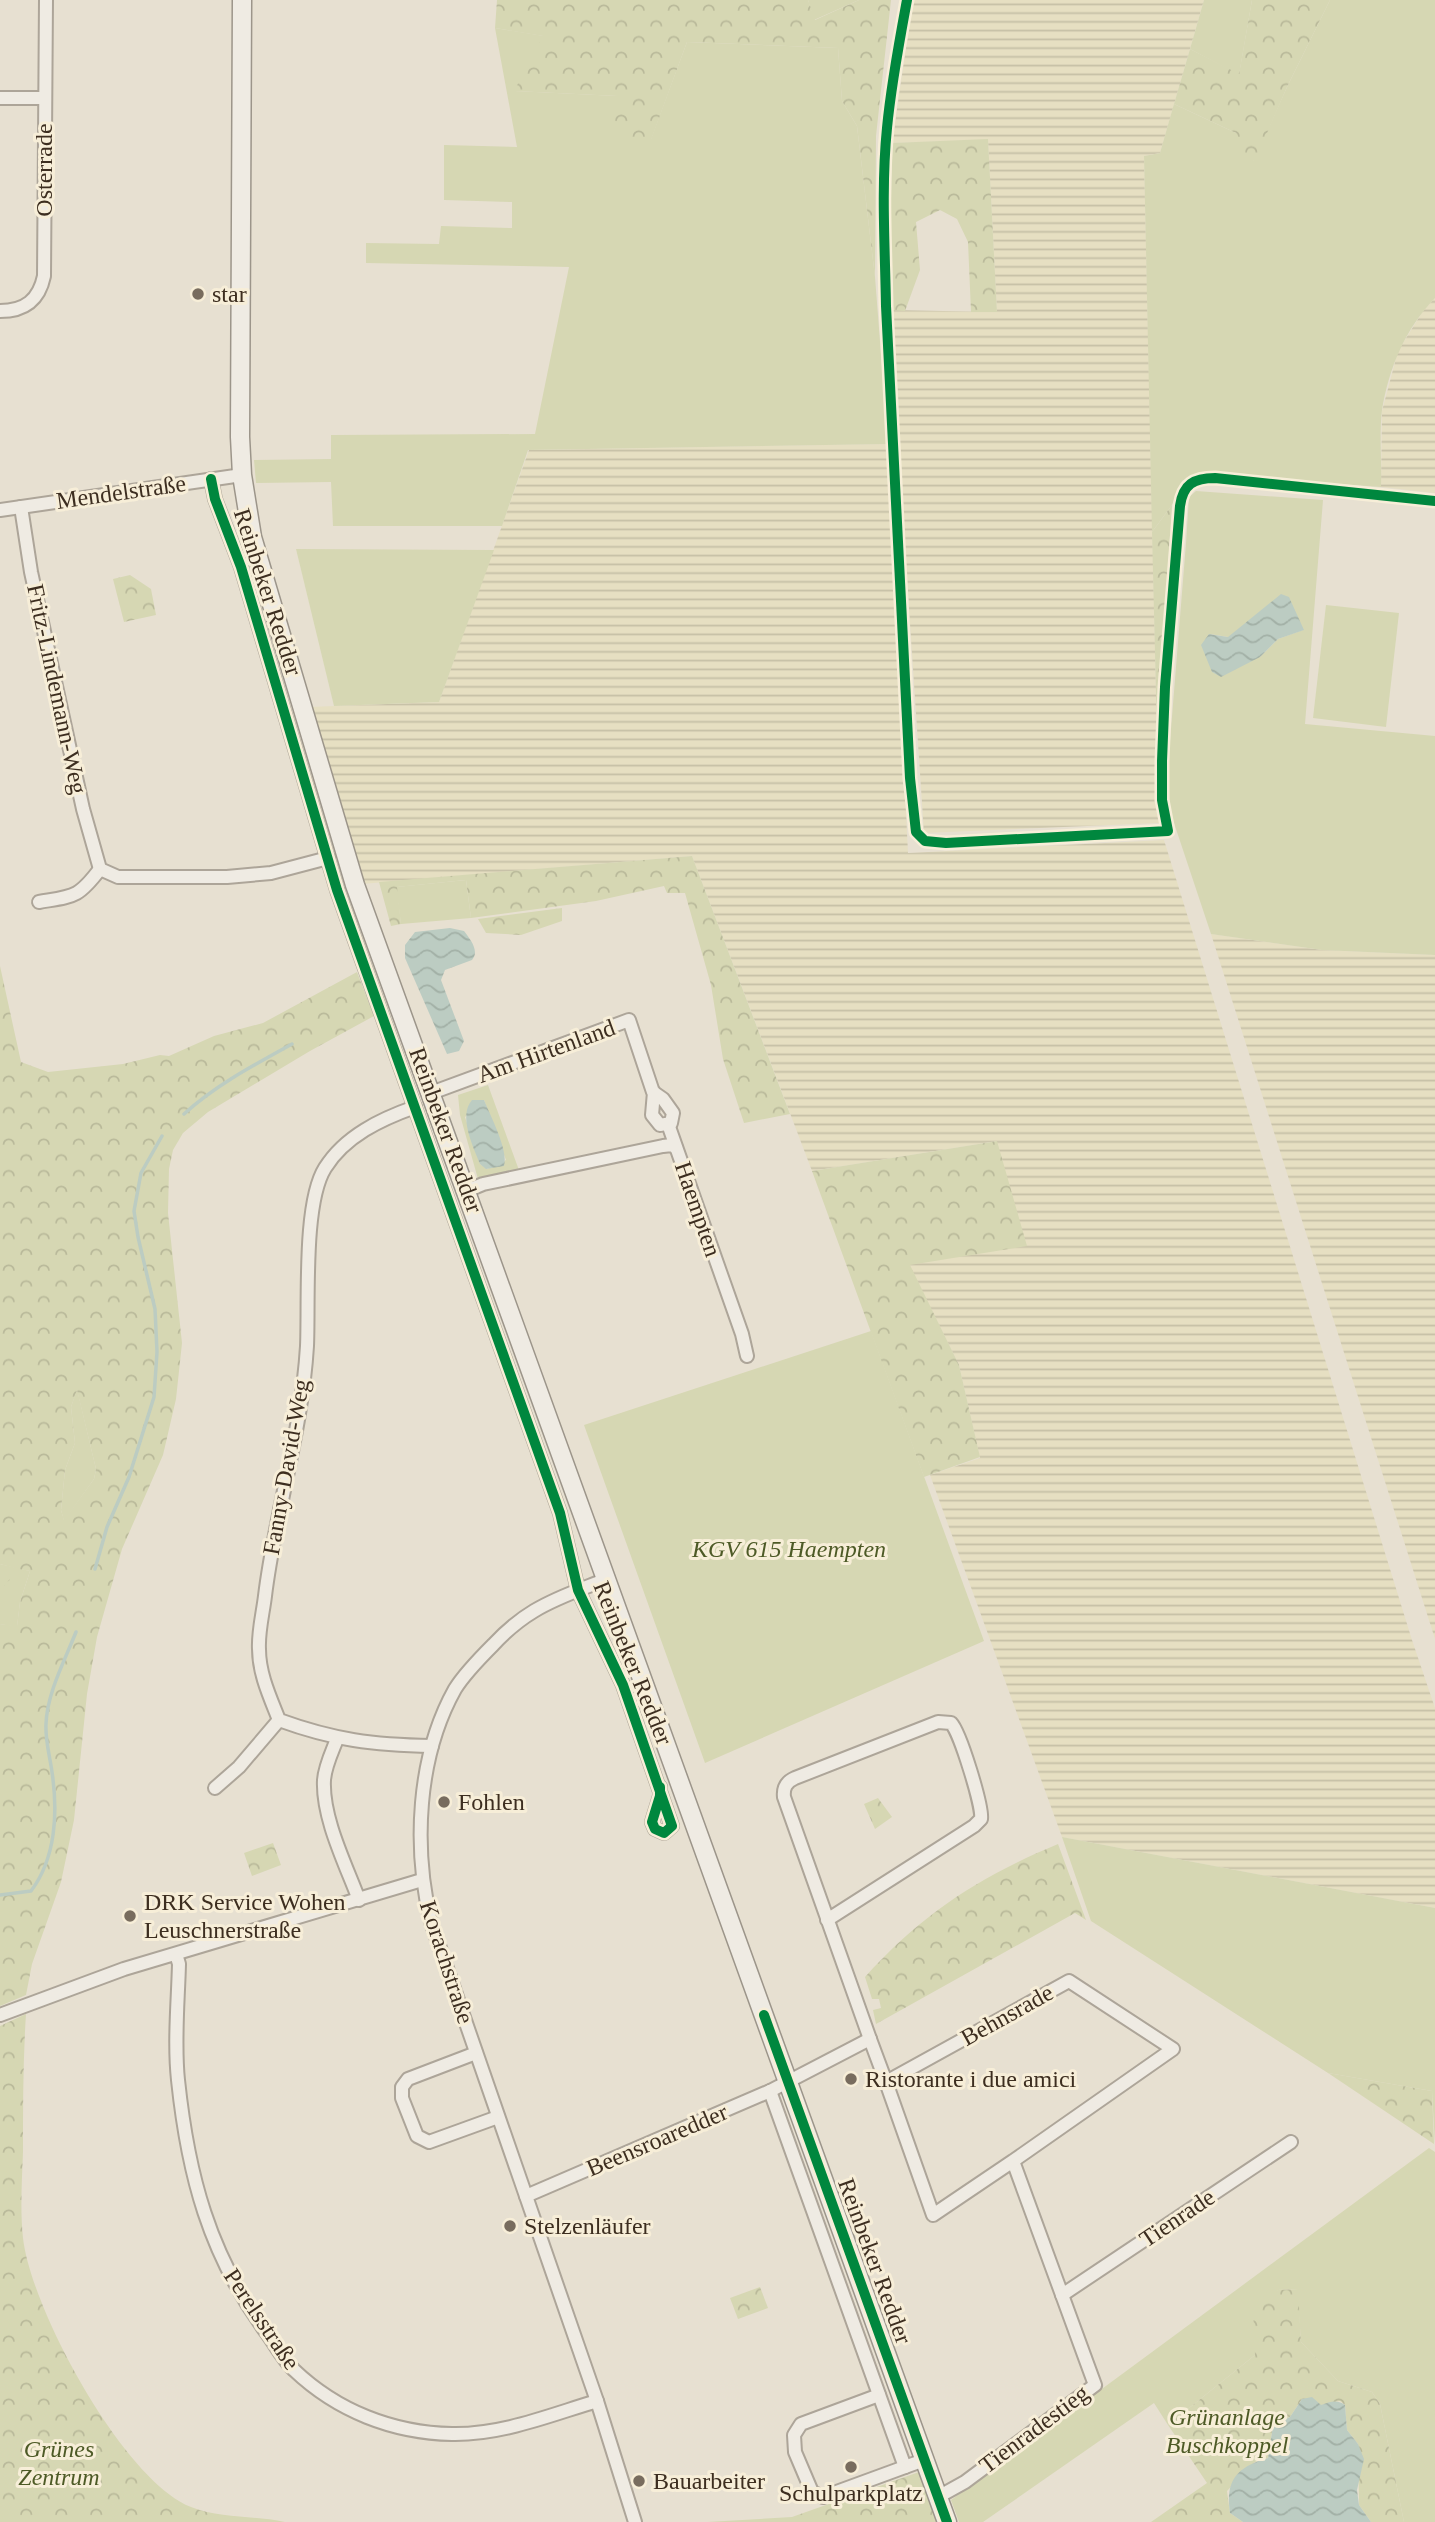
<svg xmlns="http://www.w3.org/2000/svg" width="1435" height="2522" viewBox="0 0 1435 2522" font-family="Georgia,serif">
<defs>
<pattern id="farmland-rules" width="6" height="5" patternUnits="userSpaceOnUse" patternTransform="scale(1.75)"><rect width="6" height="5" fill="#e6dfc2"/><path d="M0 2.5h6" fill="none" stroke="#c6c0a6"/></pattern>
<pattern id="forest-crowns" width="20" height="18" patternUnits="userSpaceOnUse" patternTransform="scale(1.75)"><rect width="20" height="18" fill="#d6d7b3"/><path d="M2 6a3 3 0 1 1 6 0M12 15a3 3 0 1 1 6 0" fill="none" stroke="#b9b99a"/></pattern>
<pattern id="water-waves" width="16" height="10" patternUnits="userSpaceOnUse" patternTransform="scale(1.75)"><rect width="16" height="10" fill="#bcccc2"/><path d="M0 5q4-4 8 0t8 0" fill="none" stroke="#a2b0a6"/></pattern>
</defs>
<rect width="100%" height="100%" fill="#e7e0d1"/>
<g fill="url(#farmland-rules)">
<path d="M913,0h291l-44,153 -16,3 15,667 -235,10 -35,-523 108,2 -9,-172 -96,3z"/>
<path d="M1435,298v195l-54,-6 1,-76 16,-60 25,-40z"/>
<path d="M888,444l20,409 256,-13 248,800 23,68v200l-373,-71 -132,-362 50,-17 -21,-93 -50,-100 88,-124 -185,30 -120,-315 -330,28 -53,-177 130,-5 90,-252z"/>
<path d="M1211,934l111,16 113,5v684z"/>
</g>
<g fill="#d6d7b3" fill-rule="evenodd">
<path d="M808,0h51l-45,20z"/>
<path d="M1204,0h48l-13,75 -49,-26z"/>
<path d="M1330,0h105v298c-30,31 -46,70 -53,112 -3,25 0,52 -1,77l-186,-13 -13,7 -10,24 -20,27 -8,-376 16,-3 14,-49 62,29 18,28 33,-74z"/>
<path d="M495,28l49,8 -29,55 103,5 33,43 36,-97 151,6 4,53 15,25 18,151 13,167 -360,6 -26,76h-169l-2,-44 -75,1 -2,-23 77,-1v-24l204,-1 34,-167 -203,-4v-20l73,1 2,-18 71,2v-26l-68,-2v-55l73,2z"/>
<path d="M1196,491l127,9 -18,224 130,12v219l-113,-5 -111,-16 -41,-123 -2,-45 18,-223 3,-46zM1303,630l-25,9 -18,18 -50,-23 18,3z"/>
<path d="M296,549l198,1 -55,152 -105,4z"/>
<path d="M1326,605l73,8 -13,114 -73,-9z"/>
<path d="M466,880l5,38 -70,6 -5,-37z"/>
<path d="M488,1085l32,88 -8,-3 -34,9 -18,-64 -2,-20zM484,1100l22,60 -19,9 -7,-5 -15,-47z"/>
<path d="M871,1331l113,310 -279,122 -121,-338z"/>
<path d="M77,1389l19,80 -2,10 -30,42 -3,-11 4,-40 10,-27 -4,-36z"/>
<path d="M0,1564l30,7 -10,31 -3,25 -17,-3z"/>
<path d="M1062,1837l373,71v237l-3,-54 -104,-18 -237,-152z"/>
<path d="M1429,2148l6,4v370h-31l-24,-118 -8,-12 -34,-11 -37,-39 -4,-53 -19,1 -23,65 -87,70 -14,-22 -171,119h-24l-8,-22z"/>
</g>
<g fill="url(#forest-crowns)" fill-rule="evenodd">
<path d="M497,0h311l7,20 44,-20h32l-15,136 -1,141 -18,-151 -15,-25 -4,-53 -151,-6 -36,98 -4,1 -36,-6 6,-39 -103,-5 29,-55 -48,-8z"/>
<path d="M1252,0h78l-43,87 -32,74 -22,-3 3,-25 -62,-29 16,-55 49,25z"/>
<path d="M988,139l9,173h-26l-3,-70 -11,-23 -17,-9 -24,12 4,48 -15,41 -16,-1 3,-167z"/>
<path d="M1172,505l-15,229 -5,-202z"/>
<path d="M130,575l21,14 5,26 -32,7 -11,-43z"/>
<path d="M692,856l98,258 -46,9 -21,-64 -12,-74 -26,-92h-18l-3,-7 -68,15 -125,17 -5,-38 -69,7 4,37 -10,2 -12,-44z"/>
<path d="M562,908v13l-41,14 -35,-2 -8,-14z"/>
<path d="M0,966l21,96 27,10 75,-8 37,-9 9,1 45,-20 49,-13 94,-51 17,44 -64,35 -102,61 -25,21 -10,17 -4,19 -1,44 14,130 -6,56 -13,56 -41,94 -25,88 -10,57 -13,126 -13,62 -29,82 -6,31 -26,11v-382l17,2 3,-24 10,-31 -11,-2 -19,22 18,-22 -18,-5zM77,1390l19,79 -2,10 -30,41 -3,-10 4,-40 10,-27 -4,-36z"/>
<path d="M997,1141l30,105 -117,19 49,100 21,92 -56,20 -112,-306z"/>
<path d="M878,1798l14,19 -17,12 -11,-25z"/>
<path d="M273,1843l8,22 -29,11 -8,-23z"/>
<path d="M1058,1844l28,76 -11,-7 -199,111 -3,-14 8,-2 -2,-9h-7l-7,-22c58,-64 114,-100 193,-133z"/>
<path d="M26,2014c-3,46 -3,92 -3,138 -1,28 -3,58 0,86 8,71 100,242 168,269 30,12 63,8 94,15h-285v-496z"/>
<path d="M1328,2073l104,18 2,53z"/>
<path d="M760,2287l8,21 -30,11 -8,-21z"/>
<path d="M1298,2289l3,53 37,39 34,11 8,12 24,118h-33l-12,-17 -1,-61 -11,-14 -2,-25 -5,-4 -19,4 -19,-6 -12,18 -17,9 -5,32 -13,4 -28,29 3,22 13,9h-92l56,-39 -39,-58 87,-70 -2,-49 25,-16z"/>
<path d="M919,2472l18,50h-230l85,-5z"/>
</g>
<g fill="url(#water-waves)">
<path d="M1281,594l8,3 15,33 -26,9 -18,18 -39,20 -9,-5 -11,-27 8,-11 19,3z"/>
<path d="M450,928l14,3c6,8 16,20 8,29l-27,10 -4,10 23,61 -5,10 -12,3 -42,-96v-13l10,-13z"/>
<path d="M472,1100h12c6,15 25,51 20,66l-18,3 -6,-5c-7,-18 -22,-48 -8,-64z"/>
<path d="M1312,2397l9,8c9,-3 15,-6 24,0l2,25 11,14 6,15 -7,31 2,15 12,17h-128l-13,-9c-5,-33 7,-46 38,-55l5,-32 17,-9 12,-18z"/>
</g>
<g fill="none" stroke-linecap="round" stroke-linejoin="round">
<g stroke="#bcccc2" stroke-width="3.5">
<path d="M184,1114c32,-29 70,-49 108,-70"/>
<path d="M95,1569l12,-42 22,-50 25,-80 3,-45 -2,-43 -17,-72 -4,-26 7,-38 21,-37"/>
<path d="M0,1895l31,-4c25,-33 27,-79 21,-119 -2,-15 -7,-32 -6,-48 1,-31 19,-64 30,-92"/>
</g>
<defs>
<g id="minor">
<path d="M0,98h45"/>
<path d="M0,311c25,0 39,-11 44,-35l2,-276"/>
<path d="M211,479l4,20 26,68 96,323 223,623 18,77 45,95 49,141 -8,7 -9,-4 -3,-7 8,-26v-9"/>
<path d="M21,507l10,65 52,237 17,60 18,8h109l44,-4 57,-15"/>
<path d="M0,510l242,-35"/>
<path d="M39,902c35,-6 39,-4 61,-33"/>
<path d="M431,1093l198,-73 24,72h1l-2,23 8,10 11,-2 2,-10 -10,-14 -10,-7"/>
<path d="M415,1107c-34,12 -70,29 -90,61 -22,35 -16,134 -18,178 -5,85 -32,167 -42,250 -2,17 -7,36 -6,53 0,25 11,48 20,71 55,20 94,25 153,26"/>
<path d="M668,1124l74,210 5,22"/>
<path d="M466,1191l17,-7 180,-38 9,-1 4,3"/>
<path d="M607,1579c-25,10 -50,18 -73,32 -15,9 -29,21 -41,34 -13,13 -28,28 -38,44 -38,68 -42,158 -24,233l166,479 38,121"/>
<path d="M337,1739c-5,13 -12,27 -13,41 -2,38 22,85 35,120"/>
<path d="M215,1788l24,-21 40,-47"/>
<path d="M827,1920l147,-94 7,-7c2,-12 -21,-87 -30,-96l-13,-1 -143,56c-9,4 -12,10 -11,19l86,242"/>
<path d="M176,1954l3,10c-1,38 -5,78 -1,116 10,95 31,174 88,252 9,12 17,28 28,38 43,41 99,63 158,64 50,1 98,-19 145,-33"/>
<path d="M0,2015l124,-46 298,-89"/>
<path d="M476,2053l-68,26 -6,8v11l15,38 12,6 69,-25"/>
<path d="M770,2091l135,376"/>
<path d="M526,2196l244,-105 100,-52 16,43"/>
<path d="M1062,2295l229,-153"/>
<path d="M879,2395l-78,29 -7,11 1,17 17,40 11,5 101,-37"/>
<path d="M938,2497l27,-15 130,-97 -82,-224 160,-112 -104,-68 -183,101 47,133 80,-54"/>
</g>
<path id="secondary" d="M242,0l-2,437 2,38 10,62 103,348 592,1637"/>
</defs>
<use href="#minor" stroke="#ada599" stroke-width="16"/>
<use href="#secondary" stroke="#9c958a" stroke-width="21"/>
<use href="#minor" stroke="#efebe3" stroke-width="12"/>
<use href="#secondary" stroke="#efebe3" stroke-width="18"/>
<defs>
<g id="cycleway">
<path d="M907,0c-8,43 -16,85 -20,128 -6,59 -2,119 -1,178l24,472 6,54 9,9 21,2 222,-12 -6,-31v-39l3,-74 15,-181c3,-22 14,-28 35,-28l220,23"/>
<path d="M211,479l4,20 26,68 96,323 223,623 18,77 45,95 49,141 -8,7 -9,-4 -3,-7 8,-26v-9"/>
<path d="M764,2015l183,507"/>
</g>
</defs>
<use href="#cycleway" stroke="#f7eed8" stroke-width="15"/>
<use href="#cycleway" stroke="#00873e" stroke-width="10"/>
</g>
<g fill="#786c5e" stroke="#f7eed8" stroke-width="2.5">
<circle cx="198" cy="294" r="7"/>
<circle cx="444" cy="1802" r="7"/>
<circle cx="130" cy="1916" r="7"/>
<circle cx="851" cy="2079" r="7"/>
<circle cx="510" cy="2226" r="7"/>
<circle cx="851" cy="2467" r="7"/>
<circle cx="639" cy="2481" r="7"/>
</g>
<g text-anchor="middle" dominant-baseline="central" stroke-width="6" stroke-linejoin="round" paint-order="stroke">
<g font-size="24" fill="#3d2e20" stroke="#f7eed8">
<text transform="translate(44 170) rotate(-90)">Osterrade</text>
<text transform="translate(121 492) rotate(-8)">Mendelstraße</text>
<text transform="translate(268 592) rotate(72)">Reinbeker Redder</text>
<text transform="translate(57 689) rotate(78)">Fritz-Lindemann-Weg</text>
<text transform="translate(546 1051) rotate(-20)">Am Hirtenland</text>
<text transform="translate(446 1130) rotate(70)">Reinbeker Redder</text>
<text transform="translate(698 1209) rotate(71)">Haempten</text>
<text transform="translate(286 1467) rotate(-80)">Fanny-David-Weg</text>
<text transform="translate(633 1663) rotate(68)">Reinbeker Redder</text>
<text transform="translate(447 1962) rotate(72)">Korachstraße</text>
<text transform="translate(1007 2015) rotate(-29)">Behnsrade</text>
<text transform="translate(657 2140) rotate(-23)">Beensroaredder</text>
<text transform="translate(1177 2218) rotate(-34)">Tienrade</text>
<text transform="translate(875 2261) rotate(70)">Reinbeker Redder</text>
<text transform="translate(262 2319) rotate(56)">Perelsstraße</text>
<text transform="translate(1034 2429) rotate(-37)">Tienradestieg</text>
</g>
<g font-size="24" fill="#3d2e20" stroke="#f7eed8" text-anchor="start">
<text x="212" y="294">star</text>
<text x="458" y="1802">Fohlen</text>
<text x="144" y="1902">DRK Service Wohen<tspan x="144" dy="28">Leuschnerstraße</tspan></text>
<text x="865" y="2079">Ristorante i due amici</text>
<text x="524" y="2226">Stelzenläufer</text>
<text x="653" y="2481">Bauarbeiter</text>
<text x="851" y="2493" text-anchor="middle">Schulparkplatz</text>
</g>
<g font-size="24" font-style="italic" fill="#4d5a26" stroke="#f7eed8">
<text x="789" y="1549">KGV 615 Haempten</text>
<text x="1227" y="2417">Grünanlage<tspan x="1227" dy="28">Buschkoppel</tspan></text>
<text x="59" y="2449">Grünes<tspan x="59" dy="28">Zentrum</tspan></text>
</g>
</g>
</svg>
